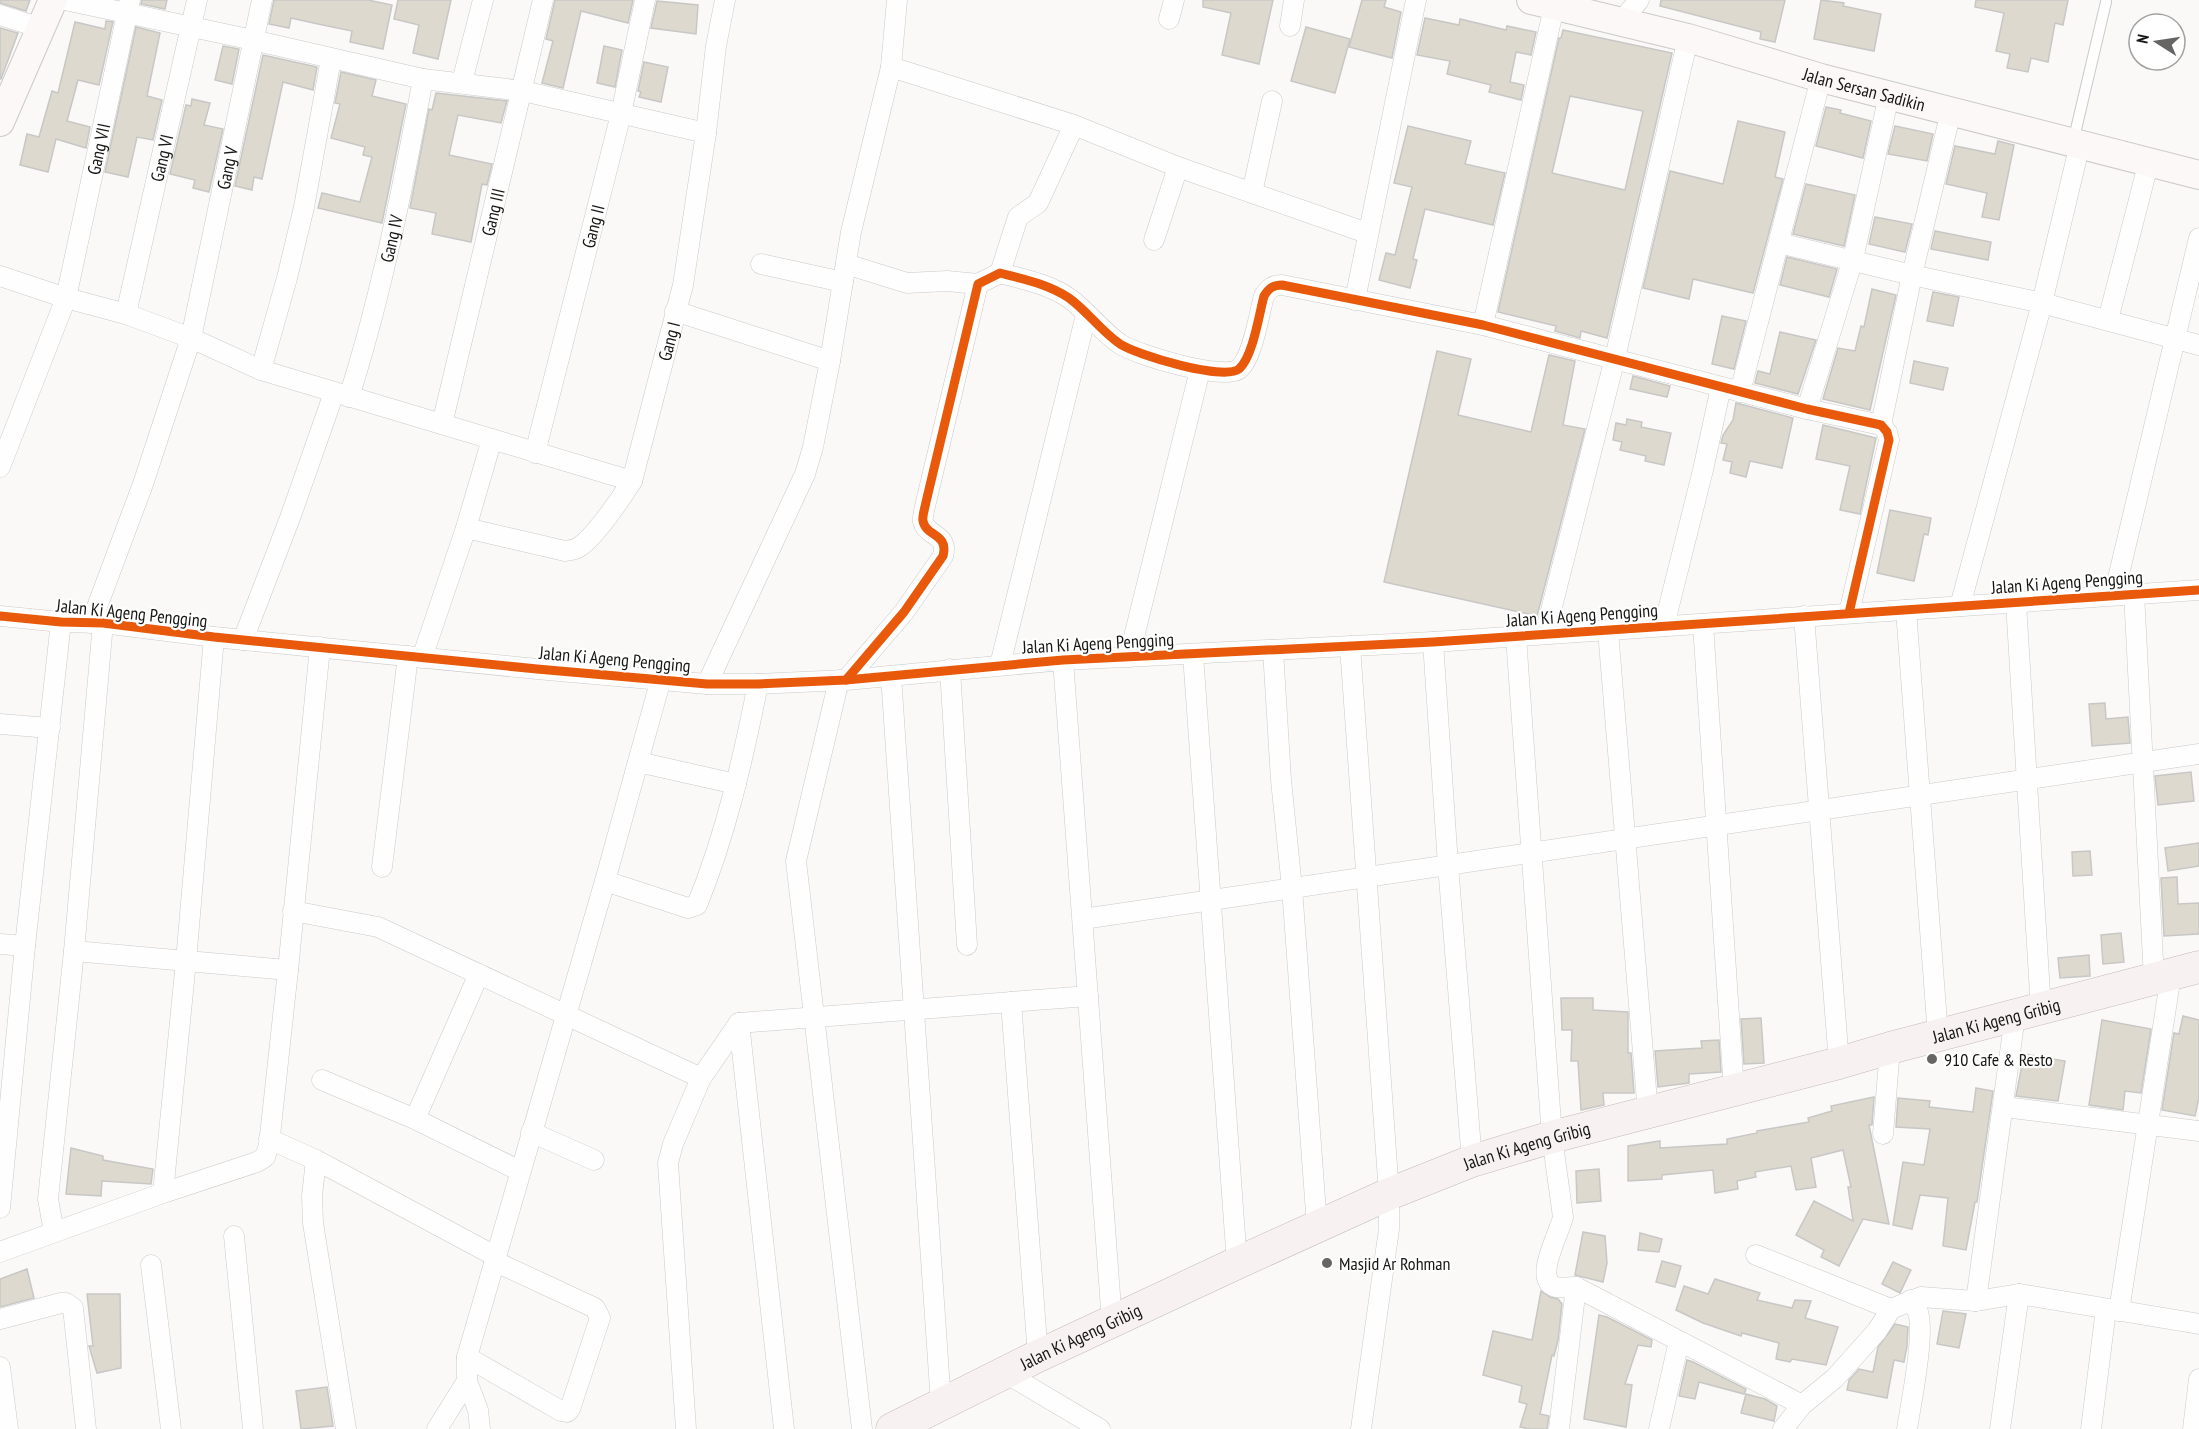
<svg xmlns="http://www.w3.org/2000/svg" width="2199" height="1429" viewBox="0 0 2199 1429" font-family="'PT Sans Narrow',sans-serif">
<rect width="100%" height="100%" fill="#faf9f7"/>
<g fill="#ddd9ce" stroke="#c7c7c6" stroke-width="1.5" fill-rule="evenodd">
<path d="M0,0h30l-4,11 -26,-8z"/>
<path d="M142,0h25l-2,9 -24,-5z"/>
<path d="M274,0h94l24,5 -9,44 -33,-7 2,-11 -34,-7 -27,-6 -2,10 -20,-4z"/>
<path d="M398,0h53l-13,59 -25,-6 6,-28 -25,-6z"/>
<path d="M555,0h78l-5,23 -47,-12 -18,77 -21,-5 11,-42 -7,-2z"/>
<path d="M1203,0h70l-14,64 -37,-9 9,-42 -28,-6z"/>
<path d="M1362,0h24l-2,7 17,5 -9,46 -43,-11z"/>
<path d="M1661,0h124l-10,42 -15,-3 1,-7 -101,-26z"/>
<path d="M1821,0l23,3 -1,3 38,8 -7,37 -60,-12z"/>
<path d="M1976,0h92l-5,25 -8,-2 -7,39 -17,-4 -3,14 -21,-4 3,-14 -14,-3 8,-38 -29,-6z"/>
<path d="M657,1l41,4 -2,29 -45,-6z"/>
<path d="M1425,18l34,7 1,-6 46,11 1,-4 29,6 -5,23 -15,-3 -6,30 14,3 -3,15 -32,-8 2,-7 -44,-11 3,-13 -33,-6z"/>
<path d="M106,21l7,1 -14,63 -21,-5 -11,41 23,6 -4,21 -30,-9 -8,33 -28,-7 7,-31 12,3 13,-46 6,2 17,-71 30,7z"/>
<path d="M136,27l24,6 -13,63 15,4 -9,40 -16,-3 -9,40 -23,-5z"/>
<path d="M1306,27l44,12 -15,54 -44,-12z"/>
<path d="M0,28l18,5 -17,46h-1z"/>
<path d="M1563,30l109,23 -65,285 -26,-7 -1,7 -25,-7 1,-5 -58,-14 61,-274h2zM1570,96l73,15 -18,79 -73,-17z"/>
<path d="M223,46l16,3 -7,35 -17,-4z"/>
<path d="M604,46l18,4 -7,37 -18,-4z"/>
<path d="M263,55l54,12 -4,23 -30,-8 -21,97 -8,-2 -2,13 -17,-4z"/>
<path d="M644,62l24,5 -7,35 -22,-5 2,-5 -3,-1z"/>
<path d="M341,72l35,8 -4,16 34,8 -24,119 -64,-15 4,-15 38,9 12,-45 -9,-2 2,-8 -34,-9 9,-34 -5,-1z"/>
<path d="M436,93l71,8 -6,22 -43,-8 -9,40 43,9 -5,21 -5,-1 -11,58 -39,-8 4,-21 -26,-5 19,-99 3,1z"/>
<path d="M192,99l18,4 -6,22 19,4 -14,63 -16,-4 2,-8 -25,-6 16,-69 5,1z"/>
<path d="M1826,107l15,3 -1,3 31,8 -8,37 -47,-12z"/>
<path d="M1738,121l47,11 -10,45 8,2 -30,114 -60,-14 -4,20 -46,-11 27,-117 53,13z"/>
<path d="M1408,126l63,15 -6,23 40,9 -12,52 -68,-16 -12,50 4,1 -7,28 -31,-8 7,-27 9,2 17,-68 -18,-4z"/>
<path d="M1895,126l38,8 -6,27 -39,-7z"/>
<path d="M1998,141l16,4 -15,75 -17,-3 5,-24 -41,-9 9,-38 40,8z"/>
<path d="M1806,184l49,11 -11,51 -51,-12z"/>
<path d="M1875,217l37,7 -7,28 -36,-8z"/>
<path d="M1935,231l56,11 -3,18 -57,-11z"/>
<path d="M1787,257l50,12 -8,28 -49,-12z"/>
<path d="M1872,289l24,6 -26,115 -47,-11 15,-51 17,3 6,-25 3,1z"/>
<path d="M1933,292l26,5 -6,29 -26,-5z"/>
<path d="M1722,316l24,5 -12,48 -22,-5z"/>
<path d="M1780,332l36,8 -18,54 -43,-11 3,-12 12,3z"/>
<path d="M1437,351l34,8 -13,56 73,17 18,-77 26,6 -12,64 22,4 -48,187 -153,-34z"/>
<path d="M1914,361l34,7 -5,22 -33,-7z"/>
<path d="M1633,376l37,10 -3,11 -37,-8z"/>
<path d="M1736,403l57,15 -11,50 -32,-7 -4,16 -16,-4 2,-11 -9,-2 4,-16 -6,-1 2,-8 10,-15z"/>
<path d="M1627,419l15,3 -1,5 30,6 -7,32 -19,-4 1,-5 -26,-6 2,-8 -9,-2 3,-17 10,2z"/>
<path d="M1823,425l53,13 -16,76 -20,-4 10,-44 -34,-7z"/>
<path d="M1890,510l41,8 -3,17 -4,-1 -10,47 -37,-8z"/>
<path d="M2105,703l1,16 22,-2 2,26 -38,3 -3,-42z"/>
<path d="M2191,772l3,29 -36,4 -3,-29z"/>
<path d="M2199,843v23l-31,5 -3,-23z"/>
<path d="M2090,851l2,24 -19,1 -1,-24z"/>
<path d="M2177,877l1,27 21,-1v31l-35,2 -3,-58z"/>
<path d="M2121,933l3,29 -21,2 -2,-29z"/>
<path d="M2089,955l1,21 -30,2 -2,-20z"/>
<path d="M1561,998h32v12l35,2v41h3l3,40h-31l1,12 -23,5 -3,-49h-7l1,-31h-10z"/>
<path d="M2183,1016l16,4v77l-4,19 -33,-6 12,-77 5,1z"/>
<path d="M1761,1018l3,45 -20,1 -3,-45z"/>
<path d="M2102,1020l49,9 -10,64 -16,-2 -2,19 -34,-5z"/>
<path d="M1719,1040l2,32 -32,2v9l-31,4 -3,-36 47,-3 -1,-7z"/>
<path d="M2024,1054l41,7 -7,40 -42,-5z"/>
<path d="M1976,1088l17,3 -16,111h-2l-9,48 -23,-4 5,-48 -28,-3 -8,34 -19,-4 10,-63 21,3 6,-36 -34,-2 2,-29 32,3 -1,6 44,5z"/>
<path d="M1874,1097l-2,28h-3l20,99 -26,-5 -24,47 -18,-9 3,-7 -28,-15 18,-34 39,20 -5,-34h3l-8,-37 -32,8 5,29 -20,3 -5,-24 -36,6 1,5 -19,4 1,8 -23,4 -2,-23 -51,5v4l-34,2v-35l32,-5v7l67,-4v-5l30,-6v-2l52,-9 -1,-4 24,-7 -1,-5z"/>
<path d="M71,1148l32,8v4l50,9 -2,15 -49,-3 -1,15 -35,-2z"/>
<path d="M1599,1169l2,32 -24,2 -1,-32z"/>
<path d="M1583,1232l22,4 2,27 -4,19 -28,-7z"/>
<path d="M1640,1233l22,6 -3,13 -21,-2z"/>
<path d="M1662,1261l19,5 -6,21 -19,-5z"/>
<path d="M1893,1262l18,8 -11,23 -18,-9z"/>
<path d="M27,1269l7,29 -34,9v-28z"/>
<path d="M1715,1279l45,14 -3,7 35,8 3,-8 16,1 -6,17 33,9 -12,38 -34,-6 -2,3 -14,-3 3,-16 -37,-10 -1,3 -38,-13 -27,-13 8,-24 24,8z"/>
<path d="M1541,1291l9,6 8,2 4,5 -4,36 -4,16 -2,-1 -12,59 9,2 -2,13h-18l-9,-2 7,-23 -8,-2 3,-16 -39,-11 10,-44 39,9z"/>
<path d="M87,1294h33l1,74 -24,5 -8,-27h4z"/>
<path d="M1943,1311l23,3 -7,34 -22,-4z"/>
<path d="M1599,1315l8,2 45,23 -1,7 -13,-2 -13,39 7,1 -6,42 -42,-8z"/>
<path d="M1895,1324l13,3 -1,19 -3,16 -10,-2 -7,38 -40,-8 2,-10 10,-11 14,3 5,-25z"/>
<path d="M1687,1360l6,2 53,27 -2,5 -45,-12 -4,17 -16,-3z"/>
<path d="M327,1387l6,39 -32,3 -5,-38z"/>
<path d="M1746,1394l19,5 12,7 -3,15 -33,-8z"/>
</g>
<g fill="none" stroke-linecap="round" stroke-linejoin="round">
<defs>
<path id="lane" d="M2073,142l33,-140"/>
<g id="street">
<path d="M65,0l188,40 170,39 100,12 183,42"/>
<path d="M0,15l41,13"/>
<path d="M1169,19l5,-19"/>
<path d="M1620,23l19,-23"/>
<path d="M1290,26l4,-26"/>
<path d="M891,67l183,58 104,42 189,66"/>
<path d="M462,82l21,-82"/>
<path d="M1252,193l20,-92"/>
<path d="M1154,240l24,-73"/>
<path d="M1779,243l133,32 130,28 157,42"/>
<path d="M761,264l82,18"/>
<path d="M846,264l61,19 40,-2 31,3"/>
<path d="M1000,273l18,-56 20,-14 36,-78"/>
<path d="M0,276l66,22 60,16 65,24 70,32 371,111"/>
<path d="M1355,300l61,-300"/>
<path d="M675,311l155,50"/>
<path id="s1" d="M126,314l71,-314"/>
<path d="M2108,320l41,-159"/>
<path d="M1483,325l71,-318"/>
<path d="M261,370l26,-92 17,-71 27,-148"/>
<path d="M1740,392l81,-314"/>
<path id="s2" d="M349,397c33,-104 54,-211 74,-318"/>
<path d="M1807,409l46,-150 36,-164"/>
<path id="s3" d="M442,424l101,-424"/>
<path d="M1881,425l31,-150 39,-164"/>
<path id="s4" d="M535,453l86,-339 24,-114"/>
<path id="s5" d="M0,467l66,-169 64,-298"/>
<path id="s6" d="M466,528l99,23c5,-1 10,-1 14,-4 15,-9 43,-50 53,-66l51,-196 23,-152 10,-87 9,-46"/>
<path d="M2134,593l20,386"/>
<path d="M2114,595l85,-357"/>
<path d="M2016,603l25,407"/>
<path d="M1960,606l82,-303 38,-159"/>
<path d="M1906,610l32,426"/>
<path d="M0,616l61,6 42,1 111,14 323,32 170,15h51l88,-4 217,-20 370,-18 766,-52"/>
<path d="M1804,616l35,447"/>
<path id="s7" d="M91,623l52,-139 48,-146 71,-338"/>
<path d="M1703,624l31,467"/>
<path d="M1664,626l39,-156 18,-83"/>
<path d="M1608,631l40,482"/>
<path d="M1545,634l70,-276 73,-320"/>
<path d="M1516,637l36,500 11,80c-3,15 -31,64 -7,70 6,1 14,0 20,0l226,118"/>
<path d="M243,640l47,-122 44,-125"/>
<path d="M1433,642l15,223 24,296"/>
<path d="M1350,646l39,548v35l-28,200"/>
<path d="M1273,650l8,130 11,108 25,338"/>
<path d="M1193,655l44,608"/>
<path d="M1129,657l71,-287"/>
<path d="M422,658l44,-130 26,-89"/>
<path d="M1063,660l49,662"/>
<path d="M1000,665l86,-350"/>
<path d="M950,669l17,276"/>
<path d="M891,676l50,728"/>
<path d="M839,680l-43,181 66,568"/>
<path d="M846,680l58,-68 39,-56c6,-23 -17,-19 -20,-35 -1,-5 2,-13 3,-19l52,-218 22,-11c23,6 48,11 69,25 18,13 32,33 51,46 17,11 103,37 119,25 14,-12 20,-55 25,-73 5,-8 9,-11 18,-11l201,40 324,84 74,16 6,7 2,8 -40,173"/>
<path d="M707,684l98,-210 8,-27 17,-86 21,-129 40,-165 6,-67"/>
<path d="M0,724l50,4"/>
<path d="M638,762l98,22"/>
<path d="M382,867l26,-211"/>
<path d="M605,881l83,27 9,-3c29,-71 46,-146 61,-221"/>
<path d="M293,911l85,16 323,151"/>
<path d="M1083,919l1116,-165"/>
<path d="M0,944l25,2"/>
<path d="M74,951l214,19"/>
<path d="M1011,1002l27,354"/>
<path d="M739,1023l45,406"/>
<path d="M739,1023l349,-27"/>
<path d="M322,1080l93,39 105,52"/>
<path d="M2004,1107l195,24"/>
<path d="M415,1119l64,-145"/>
<path d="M531,1132l63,28"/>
<path d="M1883,1134l7,-86"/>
<path d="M269,1139l47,21 179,96"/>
<path d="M316,1160l-4,36 1,27 33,206"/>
<path d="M163,1193l23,-232 28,-324"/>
<path d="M0,1208l25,-262 36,-324"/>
<path d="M54,1232l-6,-33 26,-248 29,-328"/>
<path d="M234,1236l19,193"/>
<path d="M0,1252l163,-59 94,-31 8,-5 4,-12 19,-175 32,-323"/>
<path d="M1756,1255l135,54"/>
<path d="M151,1265l20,164"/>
<path d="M1976,1301l39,-285"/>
<path d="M2119,1311l52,-336"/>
<path d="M0,1319l61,-16h5l7,5 13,121"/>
<path d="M467,1357l94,54 6,1 3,-3 30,-91 -5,-10 -101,-47"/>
<path d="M0,1367l8,62"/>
<path d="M1004,1372l96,57"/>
<path d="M467,1381l11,29 2,19"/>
<path d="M437,1429l30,-48v-24l138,-476 56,-202"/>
<path d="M686,1429l-18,-266 5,-19 28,-66 38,-55"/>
<path d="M1559,1429l17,-142"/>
<path d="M1659,1429l20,-88"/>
<path d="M1783,1429l19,-24 33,-27 42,-47 14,-22 30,-12 55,4 43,-7 180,30"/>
<path d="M1907,1429c4,-26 18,-94 11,-117 -2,-4 -5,-8 -7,-12"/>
<path d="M2000,1429l19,-135"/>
<path d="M2091,1429l15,-120"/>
<path d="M2193,1429l6,-50"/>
</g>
<g id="secondary">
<path id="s8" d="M1531,0l157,38 133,40 378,97"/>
<path d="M0,122l53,-122"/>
</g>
<g id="primary">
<path id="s9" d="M892,1429l146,-73 199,-93 152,-69 83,-33 80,-24 287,-74 51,-15 309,-81"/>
</g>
</defs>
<use href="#lane" stroke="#cbcac9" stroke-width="12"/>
<use href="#street" stroke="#cbcac9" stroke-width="21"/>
<use href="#secondary" stroke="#cbcac9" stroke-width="30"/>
<use href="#primary" stroke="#c4bab7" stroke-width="33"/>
<use href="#lane" stroke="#fefefe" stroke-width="10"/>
<use href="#street" stroke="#fefefe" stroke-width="20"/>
<use href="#secondary" stroke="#fbf8f7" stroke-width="28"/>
<use href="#primary" stroke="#f7f2f1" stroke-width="32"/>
<defs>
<g id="cycleway">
<path d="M0,616l61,6 42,1 111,14 323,32 170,15h51l88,-4 217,-20 370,-18 766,-52"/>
<path d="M846,680l58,-68 39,-56c6,-23 -17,-19 -20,-35 -1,-5 2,-13 3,-19l52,-218 22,-11c23,6 48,11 69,25 18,13 32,33 51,46 17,11 103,37 119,25 14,-12 20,-55 25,-73 5,-8 9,-11 18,-11l201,40 324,84 74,16 6,7 2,8 -40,173"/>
</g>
</defs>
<use href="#cycleway" stroke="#fff" stroke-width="13"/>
<use href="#cycleway" stroke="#e8590c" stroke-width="9"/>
</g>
<g fill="#666563" stroke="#fff" stroke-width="2">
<circle cx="1932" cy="1059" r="6"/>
<circle cx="1327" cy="1263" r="6"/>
</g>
<g text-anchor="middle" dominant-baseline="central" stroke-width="4.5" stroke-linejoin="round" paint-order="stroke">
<g font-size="18" fill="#161614" stroke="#fff">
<text stroke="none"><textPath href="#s8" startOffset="345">Jalan Sersan Sadikin</textPath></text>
<text stroke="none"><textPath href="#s5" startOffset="334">Gang VII</textPath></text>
<text stroke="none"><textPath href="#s1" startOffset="160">Gang VI</textPath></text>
<text stroke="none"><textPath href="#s7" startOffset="476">Gang V</textPath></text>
<text stroke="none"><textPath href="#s3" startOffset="218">Gang III</textPath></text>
<text stroke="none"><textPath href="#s4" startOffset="234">Gang II</textPath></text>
<text stroke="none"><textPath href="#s2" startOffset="164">Gang IV</textPath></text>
<text stroke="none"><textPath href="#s6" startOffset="346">Gang I</textPath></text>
<text transform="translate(2067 582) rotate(-4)">Jalan Ki Ageng Pengging</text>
<text transform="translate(132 613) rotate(6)">Jalan Ki Ageng Pengging</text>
<text transform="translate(1582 615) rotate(-4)">Jalan Ki Ageng Pengging</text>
<text transform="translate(1098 643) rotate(-3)">Jalan Ki Ageng Pengging</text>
<text transform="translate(615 659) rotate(5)">Jalan Ki Ageng Pengging</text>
<text stroke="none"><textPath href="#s9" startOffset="1182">Jalan Ki Ageng Gribig</textPath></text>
<text stroke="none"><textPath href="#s9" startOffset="696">Jalan Ki Ageng Gribig</textPath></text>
<text stroke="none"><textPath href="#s9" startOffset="210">Jalan Ki Ageng Gribig</textPath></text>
</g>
<g font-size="18" fill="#161614" stroke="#fff" text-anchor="start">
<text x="1944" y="1059">910 Cafe &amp; Resto</text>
<text x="1339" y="1263">Masjid Ar Rohman</text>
</g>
</g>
<g transform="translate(2157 42) rotate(282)"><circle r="28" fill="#ffffff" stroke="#a2a2a1" stroke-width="1.5"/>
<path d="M0-4.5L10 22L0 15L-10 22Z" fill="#666563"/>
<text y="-9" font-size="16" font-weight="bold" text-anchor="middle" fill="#161614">N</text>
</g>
</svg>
